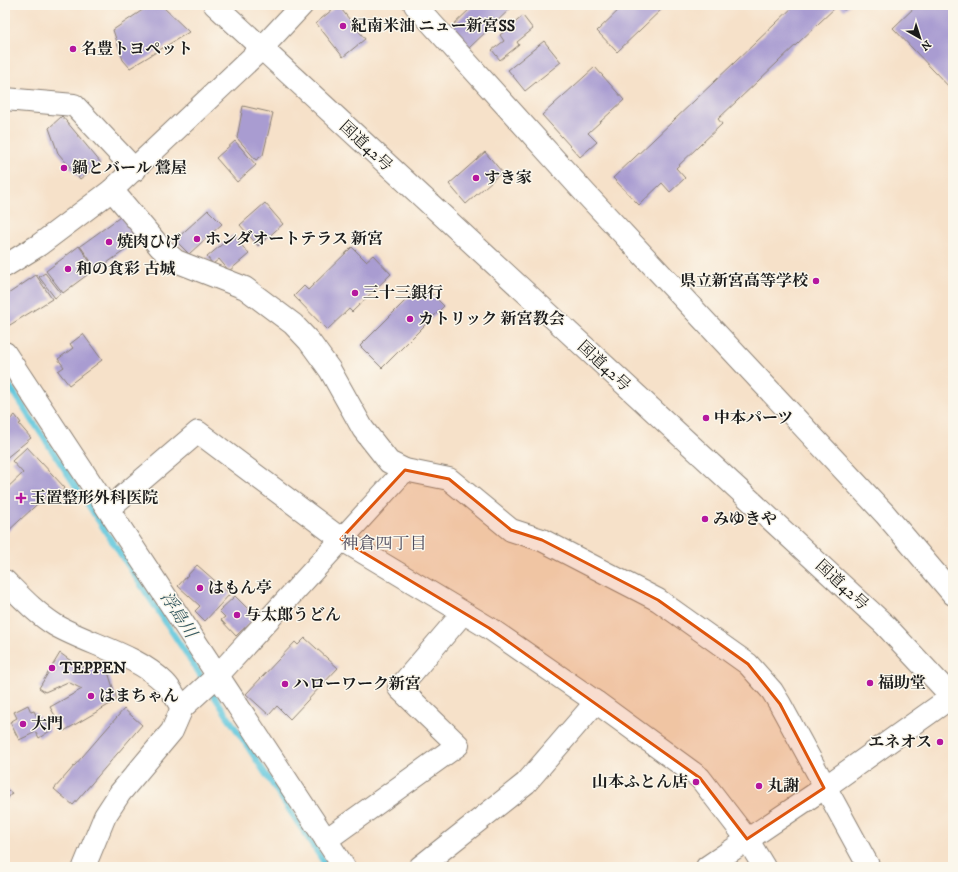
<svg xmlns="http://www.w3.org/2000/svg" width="958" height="872" viewBox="0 0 958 872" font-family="'IM FELL DW Pica','Noto Serif JP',serif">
<rect width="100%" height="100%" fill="#fbf7ec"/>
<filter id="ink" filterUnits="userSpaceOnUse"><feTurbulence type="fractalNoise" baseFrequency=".025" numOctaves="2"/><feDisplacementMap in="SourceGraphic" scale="8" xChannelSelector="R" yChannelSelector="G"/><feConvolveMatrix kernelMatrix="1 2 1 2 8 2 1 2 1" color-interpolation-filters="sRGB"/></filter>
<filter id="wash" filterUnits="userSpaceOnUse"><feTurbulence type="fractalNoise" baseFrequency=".012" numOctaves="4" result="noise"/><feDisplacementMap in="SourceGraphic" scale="16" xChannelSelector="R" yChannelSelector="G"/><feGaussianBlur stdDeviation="0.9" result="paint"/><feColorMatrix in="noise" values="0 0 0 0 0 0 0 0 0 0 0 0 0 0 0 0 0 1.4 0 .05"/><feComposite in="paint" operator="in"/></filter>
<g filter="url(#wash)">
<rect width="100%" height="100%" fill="#f6e1c9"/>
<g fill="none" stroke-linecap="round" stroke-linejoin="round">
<path stroke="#60c7dd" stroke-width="6" d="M5,379l322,488"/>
</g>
<g id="blocks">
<g fill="#a99cd1">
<path d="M150,5h11l28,27 -59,36 -7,-8 -10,-30z"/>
<path d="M338,5l27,34 -22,18 -27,-34z"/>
<path d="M474,5h40l-46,44 -19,-20z"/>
<path d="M624,5h42l-49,47 -20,-21z"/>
<path d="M795,5h43l-120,114 4,5 -46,44 9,10 -15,14 -8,-9 -23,22 -26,-27z"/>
<path d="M839,5h11l-6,5z"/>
<path d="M917,5h36v86l-60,-63z"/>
<path d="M523,16l10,13 -16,13 2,3 -19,15 -8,-10 12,-9 -4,-6z"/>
<path d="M544,41l17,21 -36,29 -17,-21z"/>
<path d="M595,67l29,33 -36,33 9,9 -17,15 -38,-42z"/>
<path d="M243,106l30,7 -10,42 -7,5 -19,-22z"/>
<path d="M62,116l39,47 -21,16 -22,-26 -9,-25z"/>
<path d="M235,141l21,24 -19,17 -21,-24z"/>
<path d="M485,152l17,20 -36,32 -17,-20z"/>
<path d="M265,203l18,21 -25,22 -18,-21z"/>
<path d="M208,210l14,14 -33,30 -14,-14z"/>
<path d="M123,215l18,24 -44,31 -17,-24z"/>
<path d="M233,235l16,19 -20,17 -10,-12 -6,5 -6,-7z"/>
<path d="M79,246l16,23 -32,24 -17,-22z"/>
<path d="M352,247l14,14 7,-6 18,19 -39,38 -3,-3 -22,21 -33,-34 10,-10 4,4z"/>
<path d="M45,273l16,20 -6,5 -16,-21z"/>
<path d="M36,275l16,24 -47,29v-32z"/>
<path d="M422,284l22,22 -62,62 -22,-22z"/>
<path d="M83,334l19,26 -33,25 -11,-14 6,-4 -6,-8 15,-11 -3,-4z"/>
<path d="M15,415l6,8 -2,1 12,14 -26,21v-35z"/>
<path d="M27,447l38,41 -13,12 -5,-5 -42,39v-44l18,-17 -11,-12z"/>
<path d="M197,565l33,29 -25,27 -10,-10 5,-5 -22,-20z"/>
<path d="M235,596l21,21 -20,19 -15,-16 4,-3 -6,-6z"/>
<path d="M305,638l33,30 -48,51 -13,-13 -8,9 -23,-21 49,-52 3,3z"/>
<path d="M60,653l18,13 29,3 10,31 -53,31 -14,-24 32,-18 -14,-7 -23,10 -6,-4z"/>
<path d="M28,705l3,7 3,-1 3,6 2,-1 3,5 3,-1 5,11 -11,7 -3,-6 -17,8 -9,-18 7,-4 -3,-6z"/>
<path d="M124,709l18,16 -69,80 -19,-16z"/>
<path d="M5,788l7,5 -7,9z"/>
</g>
</g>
</g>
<g filter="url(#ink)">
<use href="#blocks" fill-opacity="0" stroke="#897e72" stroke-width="1"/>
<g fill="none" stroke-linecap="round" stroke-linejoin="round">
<defs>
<g id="minor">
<path d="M415,5l170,188 300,321 68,80"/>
<path d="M5,99l69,6 61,65"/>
<path d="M112,190l48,57 16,14 69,27 48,36 16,17 21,29 33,59 26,33 16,8 44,9 62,51 31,10 116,60 90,64 24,27 8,13 89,163"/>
<path d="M5,266l34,-21 73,-55 149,-141"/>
<path d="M5,353l339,514"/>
<path d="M108,509l90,-77 143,107 148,89 107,74 104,76 47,61 17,28"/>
<path d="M5,581c16,16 31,32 50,44 35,20 81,29 110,58 7,7 12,17 17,25"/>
<path d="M326,840l132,-95 -59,-57 64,-75"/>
<path d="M84,867l21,-51 15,-23 52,-62 10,-23 36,-33 187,-205"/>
<path d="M420,867l106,-84 70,-81"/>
<path d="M707,867l117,-79 129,-92"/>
</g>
<g id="highway">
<path d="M215,5l670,620 68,73"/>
<path d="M261,49l41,-44"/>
</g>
</defs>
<use href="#minor" stroke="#897e72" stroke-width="24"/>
<use href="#highway" stroke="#897e72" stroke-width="24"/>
<use href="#minor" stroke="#fff" stroke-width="22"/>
<use href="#highway" stroke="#fff" stroke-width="22"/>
</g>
</g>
<path fill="#de560d" fill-opacity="0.2" stroke="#de560d" stroke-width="3" stroke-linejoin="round" d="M405,470l44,9 62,51 31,10 116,60 90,64 32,40 44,84 -77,51 -47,-61 -211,-150 -148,-89z"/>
<g fill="#b5179e" stroke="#fbf7ec" stroke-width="1.5">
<circle cx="343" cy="26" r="4"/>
<circle cx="73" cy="49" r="4"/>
<circle cx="64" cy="168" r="4"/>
<circle cx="476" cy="178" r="4"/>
<circle cx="197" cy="239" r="4"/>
<circle cx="109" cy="242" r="4"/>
<circle cx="68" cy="269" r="4"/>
<circle cx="816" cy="281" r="4"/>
<circle cx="355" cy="293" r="4"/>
<circle cx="410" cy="319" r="4"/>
<circle cx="706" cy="418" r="4"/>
<path d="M19 492h4v4h4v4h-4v4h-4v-4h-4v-4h4z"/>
<circle cx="705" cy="519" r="4"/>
<circle cx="200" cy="588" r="4"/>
<circle cx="237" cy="615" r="4"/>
<circle cx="52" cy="668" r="4"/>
<circle cx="870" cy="683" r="4"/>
<circle cx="285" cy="684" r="4"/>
<circle cx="91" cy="696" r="4"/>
<circle cx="23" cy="724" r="4"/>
<circle cx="940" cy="742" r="4"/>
<circle cx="696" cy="782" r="4"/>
<circle cx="759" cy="786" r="4"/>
</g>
<g text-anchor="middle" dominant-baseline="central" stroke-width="3" stroke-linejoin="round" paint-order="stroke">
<g font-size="16" font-weight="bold" fill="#1c1c1c" stroke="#fbf7ec" text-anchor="start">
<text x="351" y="26">紀南米油 ニュー新宮SS</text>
<text x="81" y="49">名豊トヨペット</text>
<text x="72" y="168">鍋とバール 鶯屋</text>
<text x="484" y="178">すき家</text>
<text x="205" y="239">ホンダオートテラス 新宮</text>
<text x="117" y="242">焼肉ひげ</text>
<text x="76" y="269">和の食彩 古城</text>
<text x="808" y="281" text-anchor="end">県立新宮高等学校</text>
<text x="363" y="293">三十三銀行</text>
<text x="418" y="319">カトリック 新宮教会</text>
<text x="714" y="418">中本パーツ</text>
<text x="30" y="498">玉置整形外科医院</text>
<text x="713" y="519">みゆきや</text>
<text x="208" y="588">はもん亭</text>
<text x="245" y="615">与太郎うどん</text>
<text x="60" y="668">TEPPEN</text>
<text x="878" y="683">福助堂</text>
<text x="293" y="684">ハローワーク新宮</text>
<text x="99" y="696">はまちゃん</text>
<text x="31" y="724">大門</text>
<text x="932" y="742" text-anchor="end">エネオス</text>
<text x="688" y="782" text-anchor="end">山本ふとん店</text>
<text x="767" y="786">丸謝</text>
</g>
<g font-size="16" fill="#1c1c1c" stroke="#fbf7ec">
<text transform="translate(366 146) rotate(43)">国道42号</text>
<text transform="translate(604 366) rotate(43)">国道42号</text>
<text transform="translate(842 585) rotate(43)">国道42号</text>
</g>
<g font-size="17" fill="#4d495b" stroke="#fbf7ec">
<text x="384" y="544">神倉四丁目</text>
</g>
<g font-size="17" font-style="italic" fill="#345860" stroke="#fbf7ec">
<text transform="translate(178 615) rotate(57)">浮島川</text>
</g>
</g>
<rect width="958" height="872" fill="none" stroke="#fbf7ec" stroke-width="20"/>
<g transform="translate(920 38) rotate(141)" stroke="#fbf7ec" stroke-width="3" paint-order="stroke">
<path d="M0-3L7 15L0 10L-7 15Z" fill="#1c1c1c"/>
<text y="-6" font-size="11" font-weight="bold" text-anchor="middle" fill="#1c1c1c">N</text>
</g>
</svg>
